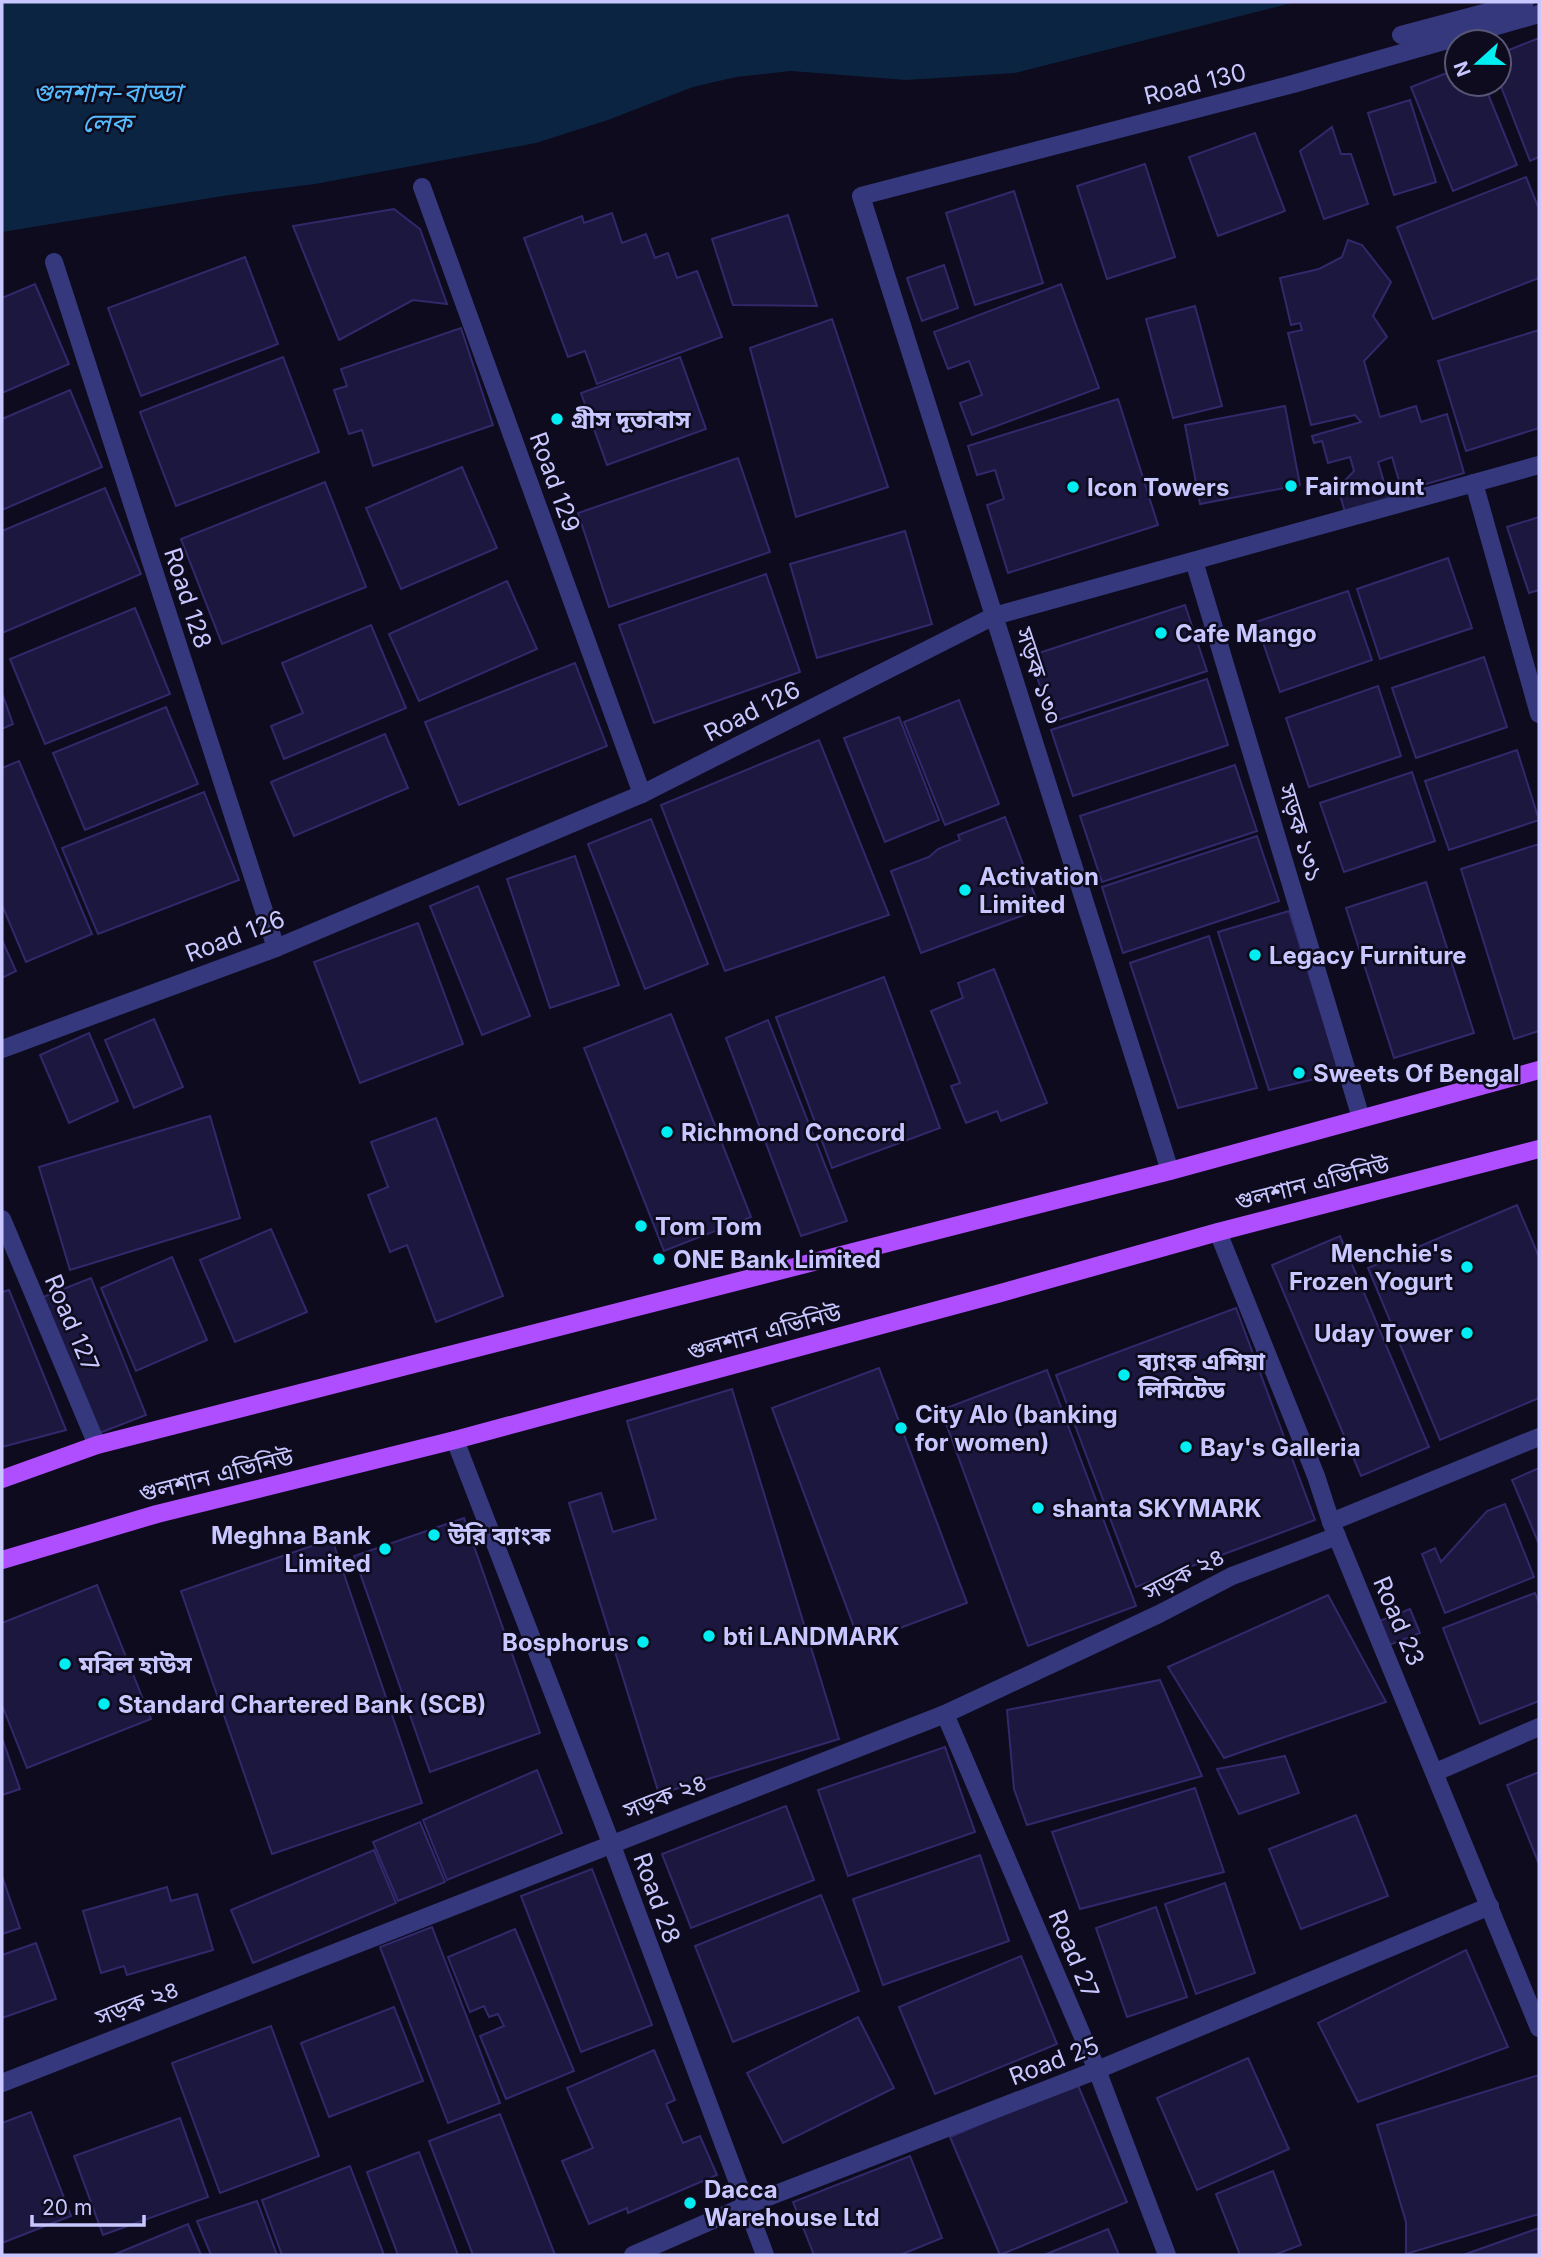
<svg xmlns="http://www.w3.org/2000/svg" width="1541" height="2257" viewBox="0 0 1541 2257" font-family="Inter,'Noto Sans Bengali',sans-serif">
<rect width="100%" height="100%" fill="#0d0b1d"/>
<path fill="#0b2441" d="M2,2h1294l-281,71 -109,7 -115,-9 -55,6 -43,10 -85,33 -72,23 -221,41 -86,11 -227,37z"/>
<g fill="#1c173e" stroke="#31296b" stroke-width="2">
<path d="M1539,38v119l-9,4 -31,-80v-27z"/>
<path d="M1457,69v15h27l33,81 -64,26 -42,-104z"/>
<path d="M1410,100l26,82 -42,13 -26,-82z"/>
<path d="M1332,127l9,27h10l17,50 -44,15 -24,-68z"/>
<path d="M1255,133l30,78 -67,25 -29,-79z"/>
<path d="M1145,164l30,93 -68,22 -30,-93z"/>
<path d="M1526,177l13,32v69l-106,41 -36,-92z"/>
<path d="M1014,191l29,92 -68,22 -29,-92z"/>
<path d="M394,209l26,20 27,75 -34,-4 -74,40 -46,-114z"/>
<path d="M612,213l10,30 24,-9 9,24 13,-5 9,25 20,-7 25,66 -125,47 -12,-33 -17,6 -44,-119 58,-22 2,7z"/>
<path d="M788,215l29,91 -84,-1 -21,-66z"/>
<path d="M1348,240l14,5 29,37 -18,34 14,21 -23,24 16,56 36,-11 5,16 26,-8 17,59 -62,18 -10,-34 -14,5 11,37 -44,13 -7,-24 16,-17 -4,-14 -22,6 -6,-22 -8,2 -2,-7 49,-14 -6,-7 -44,10 -23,-92 14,-3 -2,-7 -9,2 -11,-47 39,-9 23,-12z"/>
<path d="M245,257l33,87 -137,52 -33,-88z"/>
<path d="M944,265l14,43 -36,13 -15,-43z"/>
<path d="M35,284l34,80 -67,29v-95z"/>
<path d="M1061,284l38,104 -127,47 -12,-32 22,-8 -13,-34 -21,8 -14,-37z"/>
<path d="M1195,306l27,100 -49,12 -27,-99z"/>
<path d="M832,319l56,168 -92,30 -46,-169z"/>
<path d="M461,328l32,97 -120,41 -11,-36 -13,4 -15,-44 13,-4 -6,-17z"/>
<path d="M1539,330v98l-73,23 -28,-90z"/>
<path d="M283,357l36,95 -143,54 -36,-94z"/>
<path d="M680,357l26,72 -99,36 -26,-72z"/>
<path d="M70,390l32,77 -100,43v-91z"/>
<path d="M1118,399l40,126 -150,48 -21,-68 17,-6 -9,-29 -18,5 -9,-29z"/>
<path d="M1285,406l15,79 -100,19 -15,-79z"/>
<path d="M738,458l32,94 -161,55 -31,-94z"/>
<path d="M462,467l35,81 -96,41 -35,-81z"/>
<path d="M325,482l41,105 -144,57 -41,-105z"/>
<path d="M105,488l36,86 -139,59v-102z"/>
<path d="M1539,517v73l-10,3 -22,-66z"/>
<path d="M905,531l27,93 -115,34 -27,-94z"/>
<path d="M1448,558l24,70 -92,31 -23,-70z"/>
<path d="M766,574l34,98 -146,51 -35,-98z"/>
<path d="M507,581l30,68 -118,52 -30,-67z"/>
<path d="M1348,591l24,69 -92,32 -24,-70z"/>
<path d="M1185,605l22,66 -155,51 -22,-66z"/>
<path d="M135,608l35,86 -125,50 -35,-85z"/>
<path d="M371,625l35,83 -122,51 -13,-33 32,-13 -21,-50z"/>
<path d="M1484,657l23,70 -91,31 -24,-70z"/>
<path d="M575,663l32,83 -148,59 -34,-83z"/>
<path d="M1207,679l21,66 -155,51 -22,-66z"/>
<path d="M1378,686l23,70 -92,31 -23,-69z"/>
<path d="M2,693l11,31 -11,5z"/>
<path d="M959,700l40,104 -54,21 -41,-103z"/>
<path d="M166,707l32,77 -113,46 -32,-77z"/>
<path d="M899,717l40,103 -54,22 -41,-104z"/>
<path d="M385,734l23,54 -114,48 -23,-54z"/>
<path d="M819,740l70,175 -164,56 -64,-166z"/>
<path d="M1517,750l22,70 -90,30 -24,-69z"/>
<path d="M19,761l73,173 -66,28 -24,-57v-137z"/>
<path d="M1235,765l22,66 -155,51 -22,-66z"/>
<path d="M1412,772l23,69 -91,31 -24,-69z"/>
<path d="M204,792l35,88 -141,54 -36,-86z"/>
<path d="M1005,817l35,92 -119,44 -30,-82 38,-14 9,-8 22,-9 -2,-5z"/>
<path d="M651,819l57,145 -63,25 -57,-145z"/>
<path d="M1257,836l22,65 -156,52 -21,-66z"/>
<path d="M1539,844v187l-25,8 -53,-170z"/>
<path d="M575,856l44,129 -69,23 -43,-129z"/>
<path d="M1426,882l48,151 -80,25 -48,-150z"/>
<path d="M478,886l52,130 -48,19 -52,-129z"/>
<path d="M1289,911l51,162 -71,17 -51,-158z"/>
<path d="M418,923l45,121 -103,39 -46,-121z"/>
<path d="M1209,936l48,152 -79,20 -48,-145z"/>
<path d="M2,940l14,31 -14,7z"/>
<path d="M994,969l53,134 -46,18 -4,-10 -31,12 -15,-37 9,-3 -29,-72 32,-13 -5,-15z"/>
<path d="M884,977l56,151 -108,40 -56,-151z"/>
<path d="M671,1014l80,203 -87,34 -80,-203z"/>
<path d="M154,1019l29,68 -49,21 -29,-68z"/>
<path d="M768,1020l79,201 -46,15 -75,-198z"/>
<path d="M89,1033l29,68 -49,22 -29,-68z"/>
<path d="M210,1116l30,102 -170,52 -31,-103z"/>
<path d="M436,1118l67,178 -67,26 -29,-77 -17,7 -22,-57 20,-8 -17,-45z"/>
<path d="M1517,1205l22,52v141l-99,42 -72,-172z"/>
<path d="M271,1229l36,83 -72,30 -35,-82z"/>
<path d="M1340,1236l89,211 -68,29 -89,-211z"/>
<path d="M172,1257l35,83 -71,31 -35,-83z"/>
<path d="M91,1278l55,137 -49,19 -54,-137z"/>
<path d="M9,1290l57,140 -64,17v-155z"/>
<path d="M1236,1308l79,212 -179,67 -80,-212z"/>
<path d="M879,1368l88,235 -107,40 -88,-235z"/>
<path d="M1047,1370l89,236 -108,40 -87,-236z"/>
<path d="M732,1389l107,350 -180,55 -90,-291 32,-10 12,39 43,-13 -29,-98z"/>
<path d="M1539,1468v76l-27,-64z"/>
<path d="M1505,1504l29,73 -89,36 -23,-59 13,-6 6,14 46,-51z"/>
<path d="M464,1518l76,215 -110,39 -76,-216z"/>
<path d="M332,1539l90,264 -150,51 -91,-263z"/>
<path d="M97,1585l54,134 -124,49 -25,-63v-82z"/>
<path d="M1535,1593l4,10v98l-59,23 -37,-96z"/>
<path d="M1328,1595l58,107 -162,56 -56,-91z"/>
<path d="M1410,1609l10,24 -36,14 -10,-24z"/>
<path d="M1160,1680l42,96 -175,49 -13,-36 -7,-79z"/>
<path d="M2,1738l18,51 -18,6z"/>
<path d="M945,1747l30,85 -127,44 -30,-86z"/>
<path d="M1285,1756l14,37 -60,21 -22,-45z"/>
<path d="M537,1770l25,63 -115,47 -24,-60z"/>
<path d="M1539,1772v92l-32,-79z"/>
<path d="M1195,1788l29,84 -144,37 -28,-77z"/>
<path d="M786,1806l28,74 -123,48 -29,-74z"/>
<path d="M1356,1815l32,81 -87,33 -32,-80z"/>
<path d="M420,1822l25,60 -47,19 -25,-59z"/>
<path d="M374,1850l22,53 -143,60 -22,-53z"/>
<path d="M980,1855l29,86 -126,44 -30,-86z"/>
<path d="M592,1869l60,156 -71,27 -60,-156z"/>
<path d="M2,1876l18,52 -18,6z"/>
<path d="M1225,1883l30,90 -59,21 -31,-90z"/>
<path d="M167,1887l4,14 26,-7 16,56 -86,25 -3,-9 -23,7 -18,-62z"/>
<path d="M821,1895l38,96 -126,51 -38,-96z"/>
<path d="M1156,1907l31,90 -60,20 -31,-89z"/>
<path d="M432,1927l68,176 -52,20 -68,-176z"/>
<path d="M515,1929l59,142 -68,28 -26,-63 24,-10 -6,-12 -9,3 -5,-11 -14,6 -22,-55z"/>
<path d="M36,1943l20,56 -54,19v-63z"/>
<path d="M1466,1950l42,97 -150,55 -40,-79z"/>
<path d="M1021,1956l36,88 -122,50 -36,-87z"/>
<path d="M394,2007l29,74 -94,36 -28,-74z"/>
<path d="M858,2017l36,71 -111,55 -36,-70z"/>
<path d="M271,2026l48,130 -99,37 -48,-130z"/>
<path d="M654,2050l21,50 -9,4 17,39 17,-7 17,39 -89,38 -1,-5 -38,16 -27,-63 31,-13 -26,-60z"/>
<path d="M1248,2058l41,91 -92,41 -40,-92z"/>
<path d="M1539,2075v139l-133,40v-32l-29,-97z"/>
<path d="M1077,2083l50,119 -127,53 -50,-118z"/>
<path d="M31,2112l40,104 -69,27v-120z"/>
<path d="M500,2114l55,141h-82l-44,-114z"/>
<path d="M180,2118l28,79 -105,38 -29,-79z"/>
<path d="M419,2152l39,103h-60l-31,-83z"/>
<path d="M910,2156l32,82 -42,17h-86l-21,-53z"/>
<path d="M350,2166l34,89h-102l-20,-55z"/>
<path d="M1273,2171l28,74 -27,10h-34l-24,-61z"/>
<path d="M257,2201l20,54h-66l-14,-34z"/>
<path d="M188,2224l13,31h-88z"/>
<path d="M1539,2228v27h-76z"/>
<path d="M1108,2229l11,26h-75z"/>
</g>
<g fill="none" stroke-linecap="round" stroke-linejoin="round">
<g stroke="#35387d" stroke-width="18">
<path d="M1401,35l124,-33"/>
<path d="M422,187l220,607"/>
<path d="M54,262l222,686"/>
<path d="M1474,483l65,231"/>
<path d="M1194,561l167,557"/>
<path d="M2,1049l274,-101 366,-154 352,-178 545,-151"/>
<path d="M1170,1171l-309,-975 432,-112 246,-70"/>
<path d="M2,1219l95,226"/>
<path d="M1218,1232l98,244 15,46 208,506"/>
<path d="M455,1440l156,403 154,412"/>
<path d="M1331,1522l208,-85"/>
<path d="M945,1714l152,356 70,185"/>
<path d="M1436,1772l103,-45"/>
<path d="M2,2083l943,-369 214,-100 73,-38 105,-40"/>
<path d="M633,2255l112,-49 352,-136 393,-164"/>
</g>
<g stroke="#af4eff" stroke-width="18">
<path d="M2,1479l95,-34 1073,-274 369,-101"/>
<path d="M2,1560l155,-46 298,-74 542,-146 221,-62 321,-83"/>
</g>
</g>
<g fill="#00edf2" stroke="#0d0b1d" stroke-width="2.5">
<circle cx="557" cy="419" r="7"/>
<circle cx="1291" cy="486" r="7"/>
<circle cx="1073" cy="487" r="7"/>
<circle cx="1161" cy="633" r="7"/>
<circle cx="965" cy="890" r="7"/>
<circle cx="1255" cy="955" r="7"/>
<circle cx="1299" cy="1073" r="7"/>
<circle cx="667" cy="1132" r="7"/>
<circle cx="641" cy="1226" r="7"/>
<circle cx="659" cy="1259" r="7"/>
<circle cx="1467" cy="1267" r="7"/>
<circle cx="1467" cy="1333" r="7"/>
<circle cx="1124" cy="1375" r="7"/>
<circle cx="901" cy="1428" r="7"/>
<circle cx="1186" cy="1447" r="7"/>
<circle cx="1038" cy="1508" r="7"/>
<circle cx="434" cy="1535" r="7"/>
<circle cx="385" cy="1549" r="7"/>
<circle cx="709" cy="1636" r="7"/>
<circle cx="643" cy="1642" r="7"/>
<circle cx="65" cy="1664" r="7"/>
<circle cx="104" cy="1704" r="7"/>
<circle cx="690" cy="2203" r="7"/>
</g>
<g text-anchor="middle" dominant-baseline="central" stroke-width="5" stroke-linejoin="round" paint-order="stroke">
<g font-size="24" fill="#c9c7ff" stroke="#0d0b1d">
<text transform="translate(1195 84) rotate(-14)">Road 130</text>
<text transform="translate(555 482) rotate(70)">Road 129</text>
<text transform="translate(188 598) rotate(72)">Road 128</text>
<text transform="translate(1039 676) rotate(72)">সড়ক ১৩০</text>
<text transform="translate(752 711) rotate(-27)">Road 126</text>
<text transform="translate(1301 833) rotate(73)">সড়ক ১৩১</text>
<text transform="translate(235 936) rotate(-21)">Road 126</text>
<text transform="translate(1312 1183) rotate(-14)">গুলশান এভিনিউ</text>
<text transform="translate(72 1323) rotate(67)">Road 127</text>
<text transform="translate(764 1332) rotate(-15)">গুলশান এভিনিউ</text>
<text transform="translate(216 1475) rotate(-14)">গুলশান এভিনিউ</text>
<text transform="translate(1184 1574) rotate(-27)">সড়ক ২৪</text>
<text transform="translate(1399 1621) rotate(67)">Road 23</text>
<text transform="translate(665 1796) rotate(-21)">সড়ক ২৪</text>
<text transform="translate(657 1898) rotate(70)">Road 28</text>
<text transform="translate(1074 1954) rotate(67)">Road 27</text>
<text transform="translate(137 2003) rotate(-21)">সড়ক ২৪</text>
<text transform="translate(1054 2061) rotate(-21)">Road 25</text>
</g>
<g font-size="24" font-weight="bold" fill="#c9c7ff" stroke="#0d0b1d" text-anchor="start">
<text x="571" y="419">গ্রীস দূতাবাস</text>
<text x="1305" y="486">Fairmount</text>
<text x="1087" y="487">Icon Towers</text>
<text x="1175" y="633">Cafe Mango</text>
<text x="979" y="876">Activation<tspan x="979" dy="28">Limited</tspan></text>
<text x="1269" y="955">Legacy Furniture</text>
<text x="1313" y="1073">Sweets Of Bengal</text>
<text x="681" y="1132">Richmond Concord</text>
<text x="655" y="1226">Tom Tom</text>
<text x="1453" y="1253" text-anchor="end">Menchie's<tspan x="1453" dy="28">Frozen Yogurt</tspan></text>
<text x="673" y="1259">ONE Bank Limited</text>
<text x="1453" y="1333" text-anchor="end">Uday Tower</text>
<text x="1138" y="1361">ব্যাংক এশিয়া<tspan x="1138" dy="28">লিমিটেড</tspan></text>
<text x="915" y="1414">City Alo (banking<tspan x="915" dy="28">for women)</tspan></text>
<text x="1200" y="1447">Bay's Galleria</text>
<text x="1052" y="1508">shanta SKYMARK</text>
<text x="371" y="1535" text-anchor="end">Meghna Bank<tspan x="371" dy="28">Limited</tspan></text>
<text x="448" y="1535">উরি ব্যাংক</text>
<text x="723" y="1636">bti LANDMARK</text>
<text x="629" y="1642" text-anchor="end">Bosphorus</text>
<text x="79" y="1664">মবিল হাউস</text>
<text x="118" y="1704">Standard Chartered Bank (SCB)</text>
<text x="704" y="2189">Dacca<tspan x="704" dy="28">Warehouse Ltd</tspan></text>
</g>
<g font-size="26" font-style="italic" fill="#55bdff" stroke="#0d0b1d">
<text x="107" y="92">গুলশান-বাড্ডা<tspan x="107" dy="30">লেক</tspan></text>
</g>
</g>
<rect width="1541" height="2257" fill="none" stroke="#c9c7ff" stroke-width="7"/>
<g transform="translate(1478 63) rotate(249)"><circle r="33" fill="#0d0b1d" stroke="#585677" stroke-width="2"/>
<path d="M0-5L12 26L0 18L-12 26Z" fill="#00edf2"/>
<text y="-10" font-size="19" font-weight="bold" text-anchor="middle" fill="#c9c7ff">N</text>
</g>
<path d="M32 2215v10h112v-10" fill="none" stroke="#c9c7ff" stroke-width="3.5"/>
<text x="42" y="2215" font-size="21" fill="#c9c7ff" stroke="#0d0b1d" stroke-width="5" paint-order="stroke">20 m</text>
</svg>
